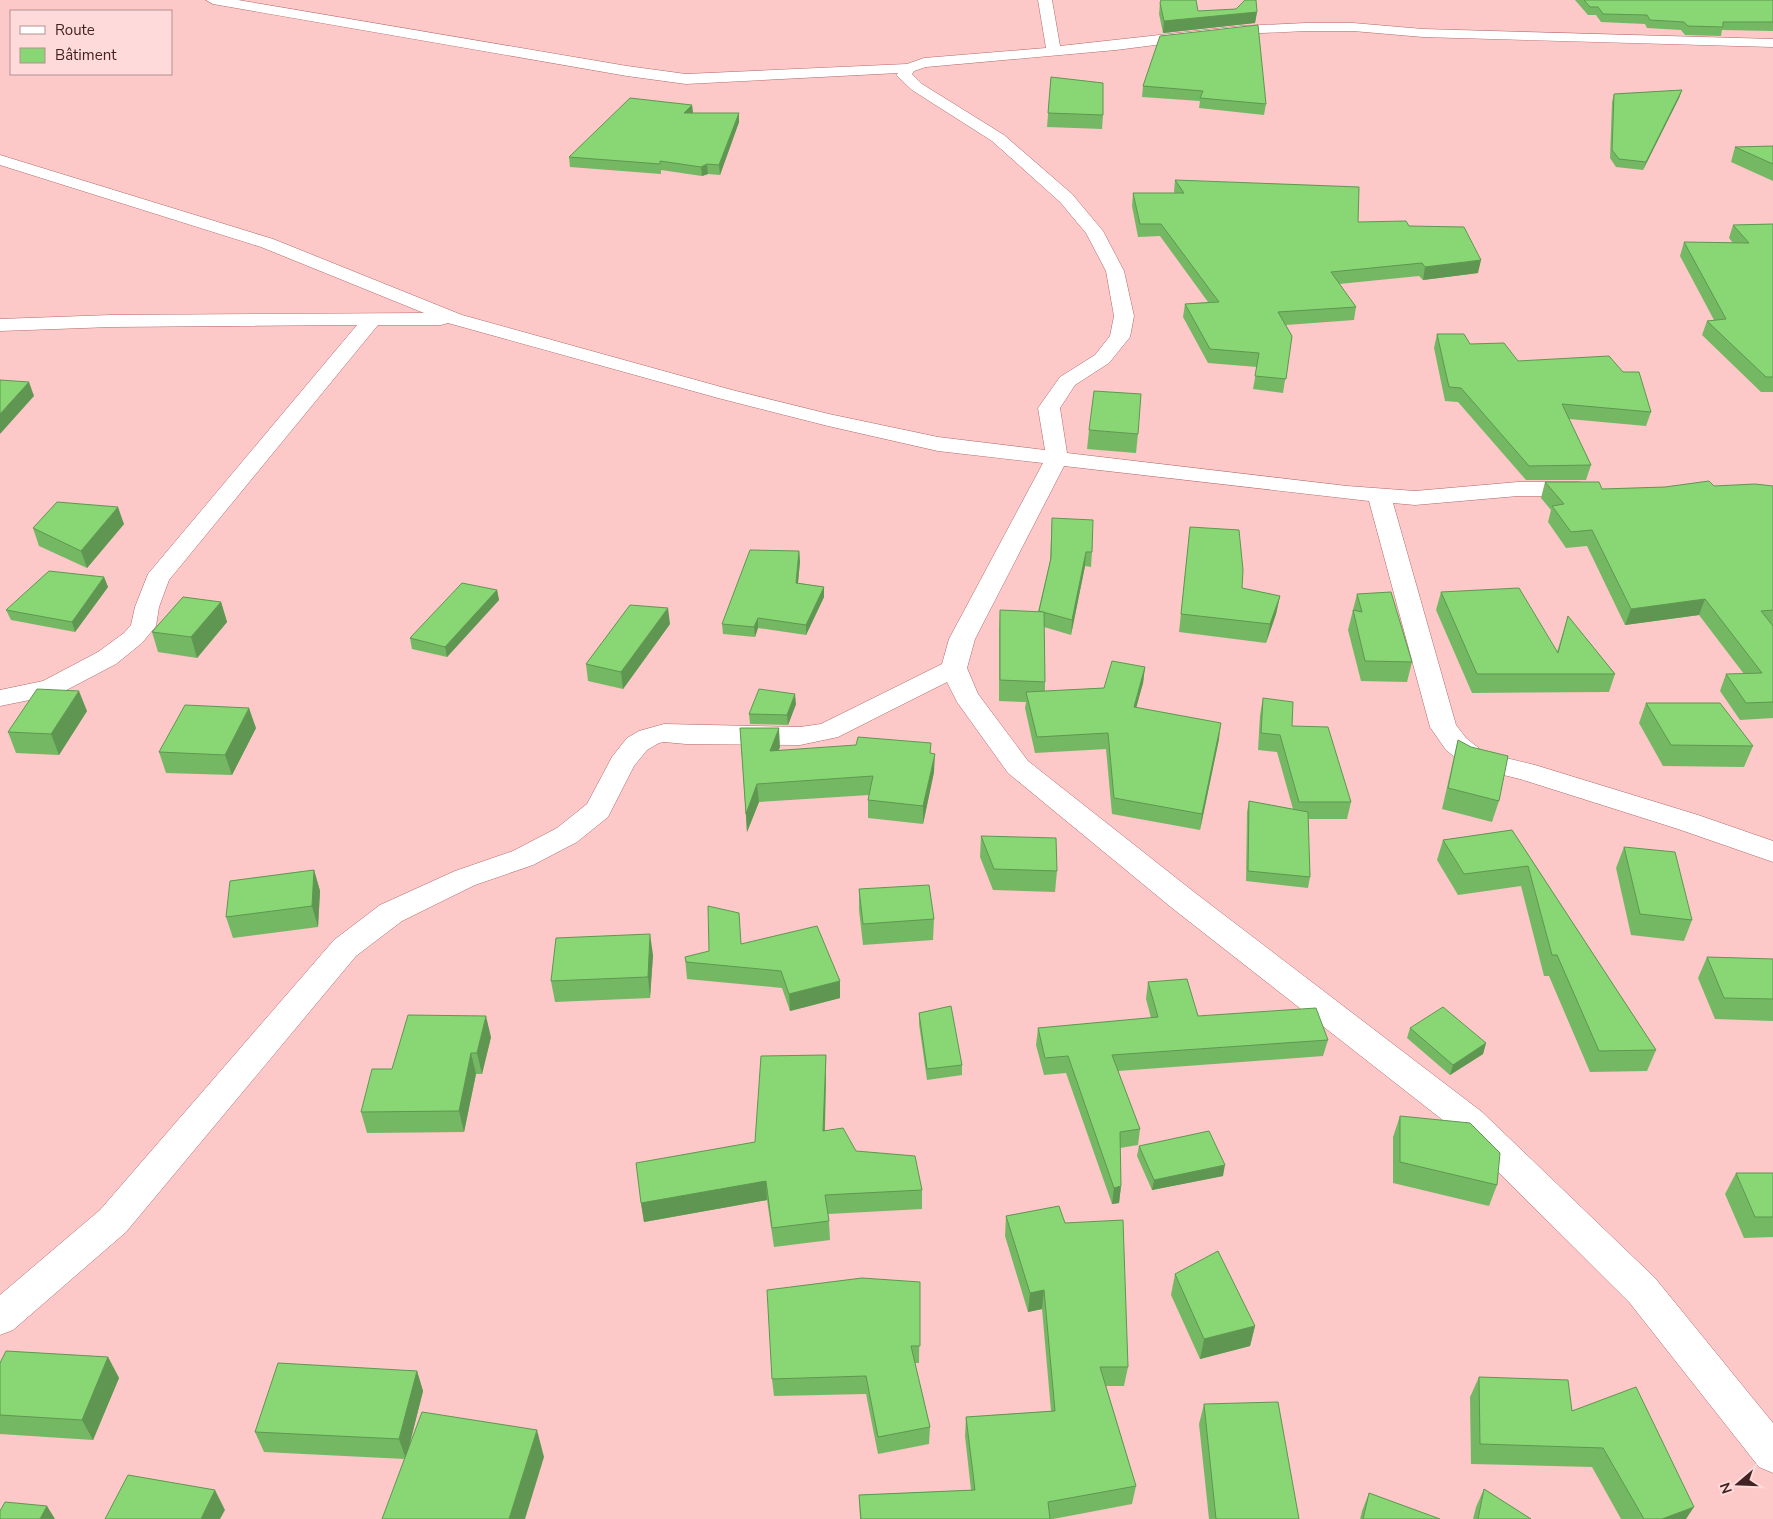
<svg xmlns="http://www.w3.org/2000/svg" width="1773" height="1519" viewBox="0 0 1773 1519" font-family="'Nunito Sans',sans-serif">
<rect width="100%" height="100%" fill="#fcc8c8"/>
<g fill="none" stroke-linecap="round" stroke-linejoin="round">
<defs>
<path id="minor" d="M206,0h32l389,66 59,8 221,-10 17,-6 122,-10 -8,-48h14l8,46 181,-20 65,-3h47l70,6 350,10v8l-350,-10 -70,-6h-47l-65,3 -125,16 -190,17 -12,4 -2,3 10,10 82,51 68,59 31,37 21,40 10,45 -4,21 -21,26 -34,22 -15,23 7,45 280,33 68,5 103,-9h61l8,2 3,5 -3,5 -8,2h-61l-103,9 -22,-2 63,222 10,13 19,15 50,12 163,50 75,26v21l-95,-33 -158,-50 -54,-13 -20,-16 -16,-23 -61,-226 -305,-35 -89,173 -8,29 11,26 50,67 166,131 288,220 173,166 118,145v50l-14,-6 -130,-165 -171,-170 -286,-224 -164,-135 -51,-71 -10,-20 -109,55 -38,8 -114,-1 -22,-2 -5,1 -12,7 -13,16 -26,51 -31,25 -44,23 -58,20 -73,36 -46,35 -230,276 -113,98 -13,5v-40l100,-85 234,-270 46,-35 75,-34 58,-20 44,-23 30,-24 25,-47 15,-19 12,-7 25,-7 136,3 21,-3 121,-60 7,-25 94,-176 -105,-12 -110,-25 -110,-28 -270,-75 -7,2h-63l-209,255 -10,27 -3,19 -14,17 -26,21 -57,30 -59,12v-16l43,-9 55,-29 26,-19 7,-8 4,-18 13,-33 209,-249 -246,2 -111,4v-12l111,-4 313,-2 -163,-66 -261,-82v-10l273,84 189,76 270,75 97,24 109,23 107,13 -7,-42 22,-31 35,-22 15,-19 4,-20 -8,-45 -20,-38 -26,-31 -68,-61 -80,-51 -16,-15 2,-2 -212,11 -59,-8 -414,-72z"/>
</defs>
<use href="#minor" stroke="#b46869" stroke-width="1"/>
<use href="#minor" fill="#fff" fill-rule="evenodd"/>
</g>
<g fill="#75b864">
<path d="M1575,0h198v31l-51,-1 -1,6 -36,-1 -4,-5 -34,-2 -2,-4 -44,-2 -5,-7h-8z"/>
<path d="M1160,3l38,8 59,1 -2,11 -92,10 -4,-19z"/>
<path d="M1160,36l106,68 -2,11 -65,-7 1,-7 -58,-4 1,-11z"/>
<path d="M1051,77l52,38 -1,14 -55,-2z"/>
<path d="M1682,90l-3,8 -36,72 -27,-3 -6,-9 2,-56 2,-8z"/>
<path d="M692,105l1,8h46v9l-19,53 -12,-1 -6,2 -41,-6v4l-91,-7 -1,-10z"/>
<path d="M1773,146v35l-42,-19 4,-15z"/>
<path d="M1175,180l183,42 51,4 69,47 -55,7 -4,-4 -80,8 17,23 -2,13 -68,5 6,11 -9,57 -30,-4 4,-22 -49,-4 -25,-46 2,-13 23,-2 -48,-66 -22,1 -6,-31 1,-13h42l-1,-1z"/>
<path d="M1773,224v168h-12l-59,-57 5,-14 7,-1 -34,-64 4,-14 49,1 -4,-5 4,-13z"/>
<path d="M1437,334l33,10 48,17 133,51 -5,14 -77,-7 22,46 -5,15h-60l-68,-78 -13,-1 -11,-53z"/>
<path d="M1089,430l49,4 -2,19 -49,-4z"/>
<path d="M1545,482l57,7 112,-3h59v232l-33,2 -20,-29 6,-17h18l-45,-59 -74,10 -38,-79 -21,2 -18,-26 3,-12 -10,-12z"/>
<path d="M1052,518l40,34 -1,15 -6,-1 -14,69 -27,-8 1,55v9l59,-3 41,-21 -2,16 -7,24 83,32 -19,91 -88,-16 -6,-65 -71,4 -10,-45 1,-6 -27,-1v-71l1,-20 38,2 12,-51z"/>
<path d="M124,524l-37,44 -48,-22 -6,-18z"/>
<path d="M1190,527l52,61 38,8 -4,18 -10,29 -87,-11z"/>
<path d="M799,551l1,10 -2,22 26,4v10l-18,38 -48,-7 -3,9 -32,-3 -1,-10z"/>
<path d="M104,577l4,10 -33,45 -64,-12 -5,-10z"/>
<path d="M497,590l2,10 -52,57 -35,-8 -2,-11z"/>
<path d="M1441,592l116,60 11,-36 47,58 -6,18 -137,1 -36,-83z"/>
<path d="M1357,594l55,68 -5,20 -46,-1 -13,-51z"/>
<path d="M221,602l6,20 -30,36 -39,-6 -6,-20z"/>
<path d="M670,624l-47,65 -35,-8 -2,-17z"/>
<path d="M1263,698l29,28 59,76 -4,17h-39l2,58 -2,11 -62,-7 1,-69 2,-11 44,8 -16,-57 -19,-2 2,-35z"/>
<path d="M1646,703l107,43 -9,21 -81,-1 -24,-43z"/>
<path d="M796,704l-8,21 -38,-1 -1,-10z"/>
<path d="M87,711l-28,44 -43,-2 -8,-21z"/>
<path d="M256,728l-24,47 -66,-2 -7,-21z"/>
<path d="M740,728l40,19 -2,3 153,3 3,19 -11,52 -55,-6v-18l1,-5 -110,7 -12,30z"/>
<path d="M1458,740l41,61 -7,21 -50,-13 11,-48z"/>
<path d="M1512,830l144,220 -9,21 -57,1 -41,-96h-5l-23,-90 -63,9 -21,-35 6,-20z"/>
<path d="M981,836l76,35 -2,21 -62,-2 -13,-33z"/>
<path d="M1624,847l68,73 -8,21 -53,-6 -15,-67z"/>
<path d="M314,870l6,21 -2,36 -85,11 -7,-21z"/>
<path d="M859,889l75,30 -1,21 -70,5 -4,-35z"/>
<path d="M741,944l99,37v17l-50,13 -8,-23 -95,-9 -2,-22z"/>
<path d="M653,955l-3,43 -95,4 -4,-21z"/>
<path d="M1707,957l66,2v62l-58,-2 -17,-41z"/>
<path d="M1148,982l50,34 130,24 -5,16 -205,15 22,58 -2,16 -18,3 1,38 -2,17 -7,1 -46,-131 -22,2 -8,-30 2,-17 113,-10 -5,-19z"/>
<path d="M919,1013l43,52v10l-35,5 -8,-56z"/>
<path d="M1410,1028l76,15 -3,11 -33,21 -43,-37z"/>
<path d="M491,1037l-9,37h-6l-12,58 -97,1 -6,-21 31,-43z"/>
<path d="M826,1055v20l-1,56 31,20 66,39v19l-94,5 1,7 1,19 -56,7 -7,-47 -123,22 -3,-19 114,-61z"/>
<path d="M1400,1116l97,69 -8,21 -96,-23v-46z"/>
<path d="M1139,1146l84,30 -71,14 -15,-34z"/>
<path d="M1736,1173h37v64l-29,1 -19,-44z"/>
<path d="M1006,1216l59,7 63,144 -4,19h-18l30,100 -4,18 -79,15h-193l-1,-24 112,-5 -6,-54 1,-19 85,-6 -9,-102 -14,3 -23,-76z"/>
<path d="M1175,1274l80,52 -5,20 -50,13 -29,-64z"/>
<path d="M920,1282l-1,81h-4l15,64 -1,17 -51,10 -12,-60 -92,2 -2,-17z"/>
<path d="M108,1357l11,21 -26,62 -93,-6v-71z"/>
<path d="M417,1371l6,20 -15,59 136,7 -139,2 -141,-7 -9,-20z"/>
<path d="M1479,1377l93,34 114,108h-65l-29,-52 -121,-3 -1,-67z"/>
<path d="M1204,1404l95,115h-90l-10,-95z"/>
<path d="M1484,1489l47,30h-58l3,-12z"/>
<path d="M1369,1493l71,26h-80l2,-8z"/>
</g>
<g fill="#5f9651">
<path d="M1257,12l-2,11 -92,10 1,-12z"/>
<path d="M1682,90l-3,8 -36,72 3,-8z"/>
<path d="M692,105l1,9 -9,-1z"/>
<path d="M739,113v9l-19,53 -1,-10z"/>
<path d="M707,164l1,10 -6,2 -1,-9z"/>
<path d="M1481,260l-3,13 -55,7 2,-13z"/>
<path d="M29,382l5,14 -34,38v-20z"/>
<path d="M118,507l6,17 -37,44 -6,-17z"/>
<path d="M799,551l1,10 -3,32 -1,-10z"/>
<path d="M1086,552l-1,14 -14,69 1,-15z"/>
<path d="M104,577l4,10 -33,45 -3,-10z"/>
<path d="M824,587v10l-18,38v-10z"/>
<path d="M497,590l2,10 -52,57 -2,-10z"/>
<path d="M1280,596l-4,18 -10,29 4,-19z"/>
<path d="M1705,599l-6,16 -74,10 6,-16z"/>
<path d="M221,602l6,20 -30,36 -6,-21z"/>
<path d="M668,608l2,16 -47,65 -2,-17z"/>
<path d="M758,618v10l-3,9 -1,-10z"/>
<path d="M1145,667l-2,16 -11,40 2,-16z"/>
<path d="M79,691l8,20 -28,44 -8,-21z"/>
<path d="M795,694l1,10 -8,21 -1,-10z"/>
<path d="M249,708l7,20 -24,47 -7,-20z"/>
<path d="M1221,723l-2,16 -19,91 2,-16z"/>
<path d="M779,728l1,19 -9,22 -1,-18z"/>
<path d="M935,754l-1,18 -11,52v-18z"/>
<path d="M757,784l2,18 -12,30 -1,-18z"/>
<path d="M314,870l6,21 -2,36 -6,-21z"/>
<path d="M650,934l3,21 -3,43 -2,-21z"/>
<path d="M840,981v17l-50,13 -1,-17z"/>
<path d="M486,1016l5,21 -9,37 -5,-21z"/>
<path d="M1486,1043l-3,11 -33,21 3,-10z"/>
<path d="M471,1053l5,21 -12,58 -5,-21z"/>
<path d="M826,1055v20l-2,75 -1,-19z"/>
<path d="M1225,1165l-2,11 -71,14 2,-10z"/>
<path d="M766,1181l1,19 -123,22 -3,-19z"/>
<path d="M1121,1186l-2,17 -7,1 2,-16z"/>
<path d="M1044,1290l-2,19 -14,3 2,-19z"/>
<path d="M1255,1326l-5,20 -50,13 4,-20z"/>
<path d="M108,1357l11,21 -26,62 -11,-20z"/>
<path d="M417,1371l6,20 -17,68 -7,-20z"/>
<path d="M537,1430l7,27 -19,62h-16z"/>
<path d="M215,1490l10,20 -5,9h-19z"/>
<path d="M47,1506l8,13h-15z"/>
<path d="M1694,1507l-8,12h-24z"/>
</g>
<g fill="#88d674" stroke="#5f9651">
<path d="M1161,0h35l2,11 38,-2 9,-9h11l1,12 -93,9 -4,-18z"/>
<path d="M1584,0h189v22h-50v5l-35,-1 -4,-4 -34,-2 -3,-5 -44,-1 -5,-7h-8z"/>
<path d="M1258,25l8,79 -66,-6 3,-7 -60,-5 17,-50z"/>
<path d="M1051,77l52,6v32l-55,-2z"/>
<path d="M1682,90l-36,72 -27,-3 -7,-9 2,-56z"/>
<path d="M630,98l62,7 -8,8h55l-20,52 -12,-1 -6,3 -41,-6v3l-91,-7z"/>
<path d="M1773,146v18l-38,-17z"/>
<path d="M1175,180l184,7 -1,35 48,-1 3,5 55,1 17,33 -56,7 -3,-4 -91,9 25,35 -78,5 14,24 -6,43 -31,-3 4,-23 -49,-4 -25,-45 34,-2 -58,-78h-21l-7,-31h51z"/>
<path d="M1773,224v153h-7l-59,-56 19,-2 -42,-77 65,1 -16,-18z"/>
<path d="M1437,334h27l6,10 34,-1 14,18 91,-5 14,16h16l12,40 -89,-8 29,61 -62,1 -68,-78 -12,-1z"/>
<path d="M0,380l29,2 -29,32z"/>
<path d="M1094,391l47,3 -3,40 -49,-4z"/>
<path d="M1709,481l5,5 41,-2 18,2v124l-12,1 12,15v76l-27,1 -20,-29 36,-1 -57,-74 -74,10 -39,-79 -21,2 -19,-26 12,-2 -19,-22h54l3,7 63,-2z"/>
<path d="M57,502l61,5 -37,44 -48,-23z"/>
<path d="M1052,518l41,2 -1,32h-6l-14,68 -33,-9 12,-53z"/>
<path d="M1190,527l49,3 4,40 -1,18 38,8 -10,28 -89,-10z"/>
<path d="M750,550l49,1 -3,32 28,4 -18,38 -48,-7 -4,9 -32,-3z"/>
<path d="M49,571l55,6 -32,45 -66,-12z"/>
<path d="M462,583l35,7 -52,57 -35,-9z"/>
<path d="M1519,588l39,65 10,-37 47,58h-138l-36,-82z"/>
<path d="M1391,592l21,70 -47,-1 -12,-51 9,2 -5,-18z"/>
<path d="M183,597l38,5 -30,35 -39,-5z"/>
<path d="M630,605l38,3 -47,64 -35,-8z"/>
<path d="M1000,610l44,2 1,70 -45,-2z"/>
<path d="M1112,661l33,6 -11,40 87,16 -19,91 -88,-16 -6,-65 -71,4 -11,-45 78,-4z"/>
<path d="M37,689l42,2 -28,43 -43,-2z"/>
<path d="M759,689l36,5 -8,21 -38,-1z"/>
<path d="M1263,698l30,4 -1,24 36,1 23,75h-52l-19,-67 -19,-2z"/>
<path d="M1646,703h74l33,43 -82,-1z"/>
<path d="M185,705l64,3 -24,47 -66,-3z"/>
<path d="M740,728h39l-9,23 86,-6 2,-8 73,6 -1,10 5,1 -12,52 -55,-6 5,-24 -116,8 -11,30z"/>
<path d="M1458,740l13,7 37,9 -9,45 -51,-13z"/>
<path d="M1249,801l59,11 2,65 -62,-6z"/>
<path d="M1512,830l144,220 -57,1 -42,-96h-5l-24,-89 -64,8 -21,-34z"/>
<path d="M981,836l75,2 1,33 -63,-2z"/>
<path d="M1624,847l51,5 17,68 -52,-6z"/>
<path d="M314,870l-2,36 -86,11 4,-36z"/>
<path d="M929,885l5,34 -71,5 -4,-35z"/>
<path d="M708,906l31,7 2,31 76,-18 23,55 -51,13 -8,-23 -95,-9 -1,-5 24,-6z"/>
<path d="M650,934l-2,43 -97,4 5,-43z"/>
<path d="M1707,957l66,2v40l-49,-1z"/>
<path d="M1187,979l11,37 118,-8 12,32 -216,15 28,74 -20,3 1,54 -7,2 -46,-132 -23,2 -7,-30 120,-11 -10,-35z"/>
<path d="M951,1006l11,59 -35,4 -8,-56z"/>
<path d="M1443,1007l43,36 -33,22 -43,-37z"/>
<path d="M408,1015l78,1 -9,37h-6l-12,58 -98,1 11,-43h20z"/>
<path d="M826,1055l-3,76 20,-3 13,23 59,5 7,34 -97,5 4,26 -57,7 -6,-47 -125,22 -5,-40 119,-21 6,-86z"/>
<path d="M1400,1116l70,7 30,30 -3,32 -97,-23z"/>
<path d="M1209,1131l16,34 -71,15 -15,-34z"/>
<path d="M1736,1173h37v44h-18z"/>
<path d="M1059,1206l6,17 58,-3 5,147h-28l36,119 -88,16 2,17h-189l-2,-24 116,-5 -9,-73 89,-6 -11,-121 -14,3 -24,-77z"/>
<path d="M1218,1251l37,75 -51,13 -29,-65z"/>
<path d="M862,1278l58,4v64h-9l19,81 -52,10 -12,-61 -94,3 -5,-89z"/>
<path d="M6,1351l102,6 -26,63 -82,-5v-52z"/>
<path d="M278,1363l139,8 -18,68 -144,-7z"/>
<path d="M1479,1377l89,3 4,31 64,-24 58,120 -32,12h-18l-41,-71 -123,-4z"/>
<path d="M1278,1402l21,117h-83l-12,-115z"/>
<path d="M422,1412l115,18 -28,89h-127z"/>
<path d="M128,1475l87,15 -14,29h-96z"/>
<path d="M1484,1489l47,30h-53z"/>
<path d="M1369,1493l71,26h-77z"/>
<path d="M5,1502l42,4 -7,13h-40v-8z"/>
</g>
<rect x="10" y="10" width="162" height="65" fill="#fedbda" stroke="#b39191"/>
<rect x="20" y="26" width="25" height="8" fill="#ffffff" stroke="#b39191"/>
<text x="55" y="35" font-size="15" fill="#422223">Route</text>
<rect x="20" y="48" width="25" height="15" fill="#88d674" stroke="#b39191"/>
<text x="55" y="60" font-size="15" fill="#422223">Bâtiment</text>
<g transform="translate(1738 1484) rotate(251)" stroke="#fedbda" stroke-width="4" paint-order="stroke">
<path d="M0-4L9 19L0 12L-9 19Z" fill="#422223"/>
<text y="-8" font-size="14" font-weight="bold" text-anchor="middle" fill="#422223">N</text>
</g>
</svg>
